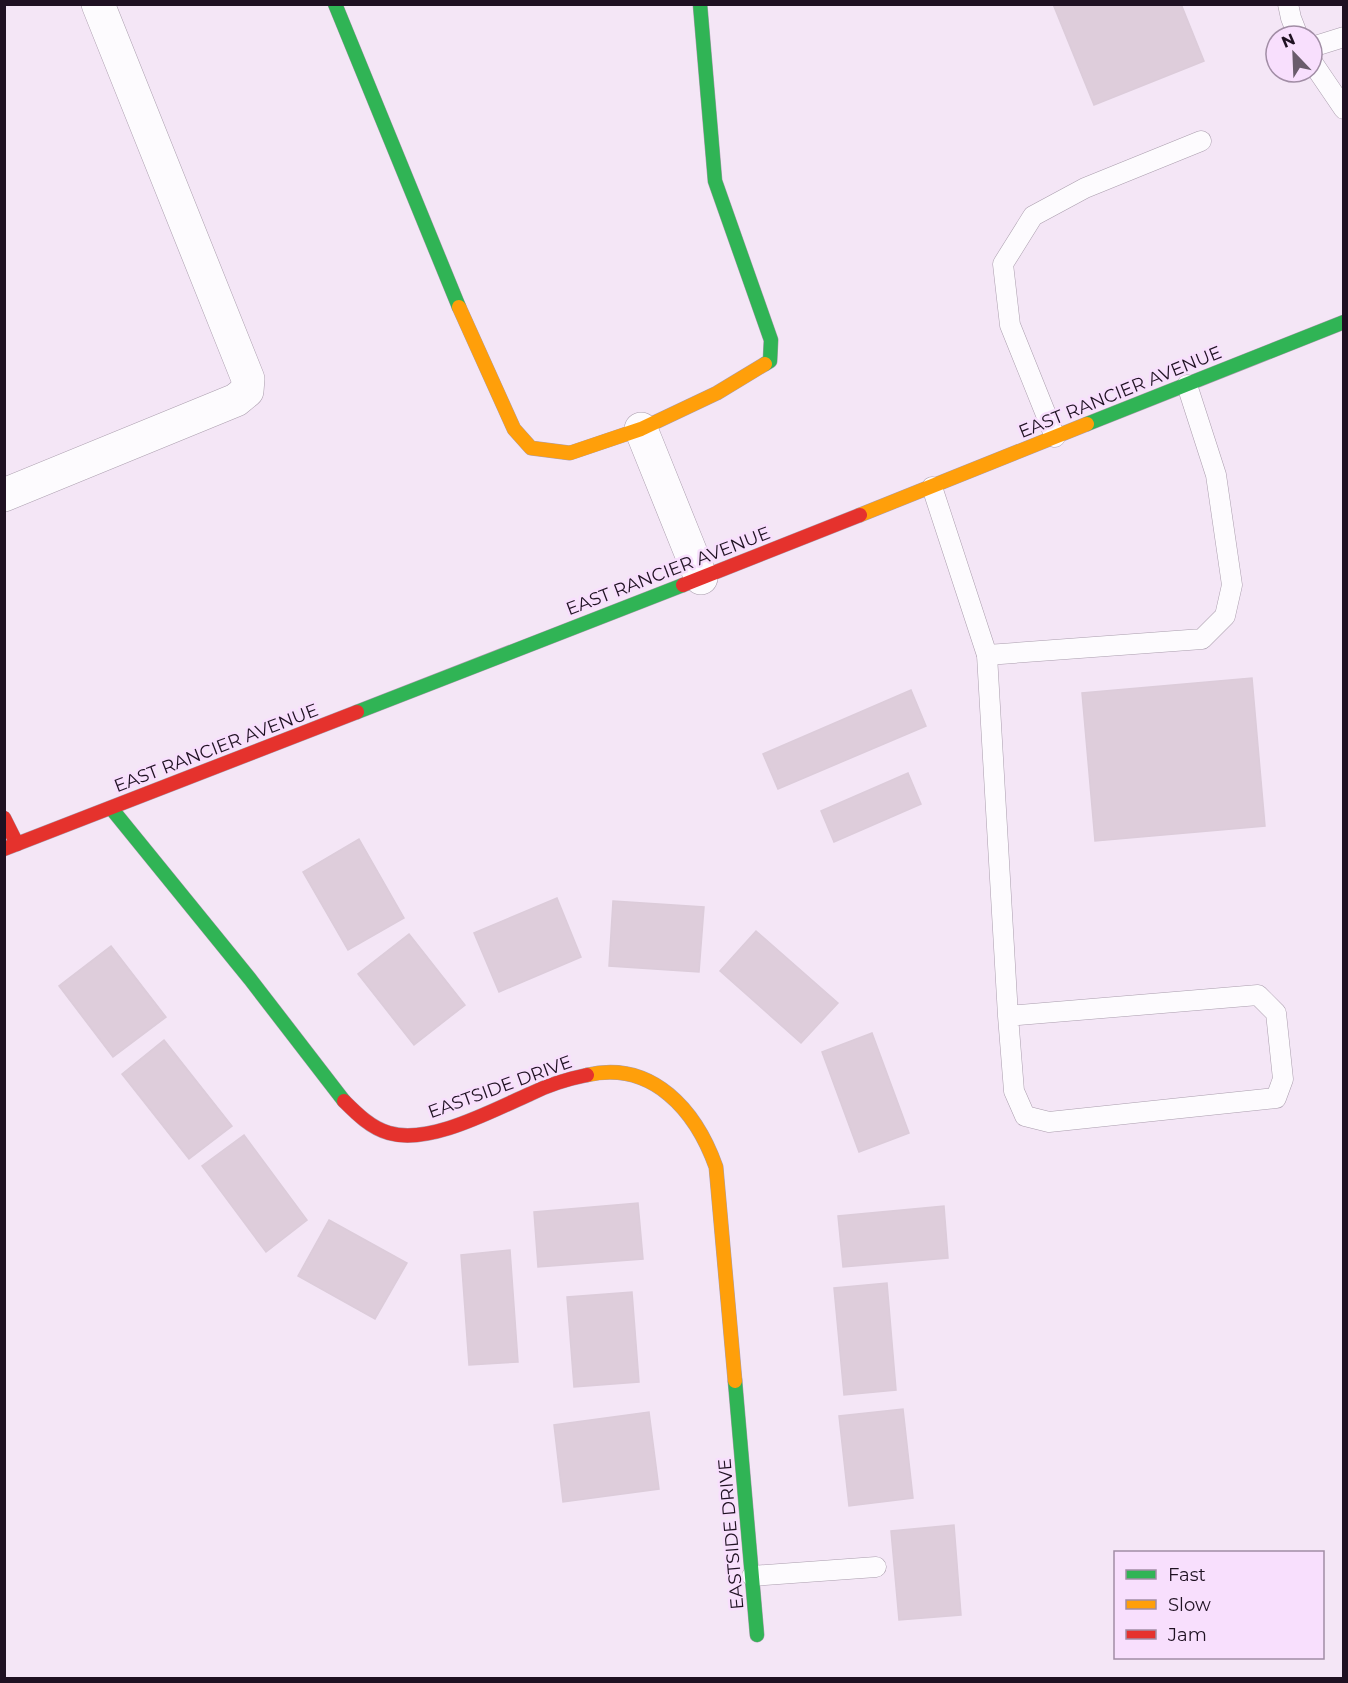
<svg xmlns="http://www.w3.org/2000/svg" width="1348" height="1683" viewBox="0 0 1348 1683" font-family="Montserrat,sans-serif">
<rect width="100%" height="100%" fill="#f4e6f6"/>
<g fill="#decddb" stroke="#dcccda" stroke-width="1.5">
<path d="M1053,4h128l23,57 -110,44z"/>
<path d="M1252,678l13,148 -170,15 -13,-148z"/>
<path d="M911,690l15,36 -148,63 -15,-35z"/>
<path d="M908,773l13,31 -87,38 -13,-31z"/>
<path d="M359,839l45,79 -56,32 -45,-78z"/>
<path d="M557,898l24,59 -82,35 -25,-59z"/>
<path d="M613,901l91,6 -5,65 -90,-6z"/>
<path d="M756,931l82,72 -37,40 -81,-72z"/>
<path d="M409,934l56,71 -51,40 -56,-71z"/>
<path d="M111,946l55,71 -53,40 -54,-71z"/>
<path d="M872,1033l37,100 -50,19 -37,-100z"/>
<path d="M164,1040l68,86 -43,33 -67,-85z"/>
<path d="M244,1135l63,85 -41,32 -64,-86z"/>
<path d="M638,1203l5,56 -105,8 -4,-55z"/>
<path d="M944,1206l4,52 -105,9 -5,-51z"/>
<path d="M329,1220l78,43 -32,56 -77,-43z"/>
<path d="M510,1250l8,112 -49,3 -8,-110z"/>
<path d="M887,1283l9,107 -52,5 -10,-107z"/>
<path d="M632,1292l7,90 -65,5 -7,-90z"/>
<path d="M903,1409l10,89 -64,8 -10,-90z"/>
<path d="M649,1412l10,77 -96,13 -9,-77z"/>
<path d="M954,1525l7,90 -62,5 -8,-89z"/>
</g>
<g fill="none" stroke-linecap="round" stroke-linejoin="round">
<defs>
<g id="lane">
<path d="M1288,4l3,14 7,18"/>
<path d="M1312,47l32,-10"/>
<path d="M1312,62l32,47"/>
<path d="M1055,437l-45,-112 -7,-61 30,-48 52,-28 116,-47"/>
<path d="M932,487l55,168 21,361 6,75 11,25 24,6 227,-24 7,-19 -7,-66 -18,-18 -250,21"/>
<path d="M987,655l215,-16 23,-23 7,-31 -16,-110 -29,-90"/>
<path d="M752,1576l124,-9"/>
</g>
<g id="street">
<path d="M641,429l60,149"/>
<path d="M4,495l232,-95 11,-9 1,-12 -150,-375"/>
</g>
<g id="fast">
<path d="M335,4l124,303"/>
<path d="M700,4l15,177 56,159 -1,21 -5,3"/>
<path d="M1087,424l257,-102"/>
<path d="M357,712l326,-127"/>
<path d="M111,808l139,171 94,122"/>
<path d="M735,1381l22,254"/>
</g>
<g id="slow">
<path d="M459,307l55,122 17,19 39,5 71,-24 76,-36 48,-29"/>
<path d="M860,515l227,-91"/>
<path d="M587,1075c66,-15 109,36 129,92l19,214"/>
</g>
<g id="jam">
<path d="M683,585l177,-70"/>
<path d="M4,818l13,26"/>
<path d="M4,849l353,-137"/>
<path d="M344,1101c13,13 27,27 45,32 41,12 104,-23 141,-39 18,-9 37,-15 57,-19"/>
</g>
</defs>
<use href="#lane" stroke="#aa9dad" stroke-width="21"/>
<use href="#street" stroke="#aa9dad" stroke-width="34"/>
<use href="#fast" stroke="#aa9dad" stroke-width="15"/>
<use href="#slow" stroke="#aa9dad" stroke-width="15"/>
<use href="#jam" stroke="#aa9dad" stroke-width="15"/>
<use href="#lane" stroke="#fdfbfe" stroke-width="20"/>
<use href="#street" stroke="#fdfbfe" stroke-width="33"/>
<use href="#fast" stroke="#30b455" stroke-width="14"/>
<use href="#slow" stroke="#ff9f0a" stroke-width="14"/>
<use href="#jam" stroke="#e5322d" stroke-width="14"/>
</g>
<g text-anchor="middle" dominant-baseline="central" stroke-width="5" stroke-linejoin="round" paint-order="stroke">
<g font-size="18" fill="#1f1122" stroke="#f8dffd">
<text transform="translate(1120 392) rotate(-22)">EAST RANCIER AVENUE</text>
<text transform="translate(668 571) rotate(-21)">EAST RANCIER AVENUE</text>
<text transform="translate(216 748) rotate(-21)">EAST RANCIER AVENUE</text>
<text transform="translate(500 1087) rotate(-20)">EASTSIDE DRIVE</text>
<text transform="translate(731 1534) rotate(-95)">EASTSIDE DRIVE</text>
</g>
</g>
<rect width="1348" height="1683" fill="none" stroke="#1f1122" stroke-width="12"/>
<rect x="1114" y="1551" width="210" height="108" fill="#f8dffd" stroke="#a18da5" stroke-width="1.5"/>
<rect x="1126" y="1570" width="30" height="9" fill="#30b455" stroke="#a18da5" stroke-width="1.5"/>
<text x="1168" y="1581" font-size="18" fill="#1f1122">Fast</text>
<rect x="1126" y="1600" width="30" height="9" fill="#ff9f0a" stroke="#a18da5" stroke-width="1.5"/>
<text x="1168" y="1611" font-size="18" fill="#1f1122">Slow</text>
<rect x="1126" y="1630" width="30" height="9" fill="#e5322d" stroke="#a18da5" stroke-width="1.5"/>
<text x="1168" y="1641" font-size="18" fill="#1f1122">Jam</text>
<g transform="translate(1294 54) rotate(337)"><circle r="28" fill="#f8dffd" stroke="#a18da5" stroke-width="1.5"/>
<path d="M0-4.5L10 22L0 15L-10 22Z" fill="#6a5c6c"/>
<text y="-9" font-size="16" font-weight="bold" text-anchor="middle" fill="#1f1122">N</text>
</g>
</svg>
